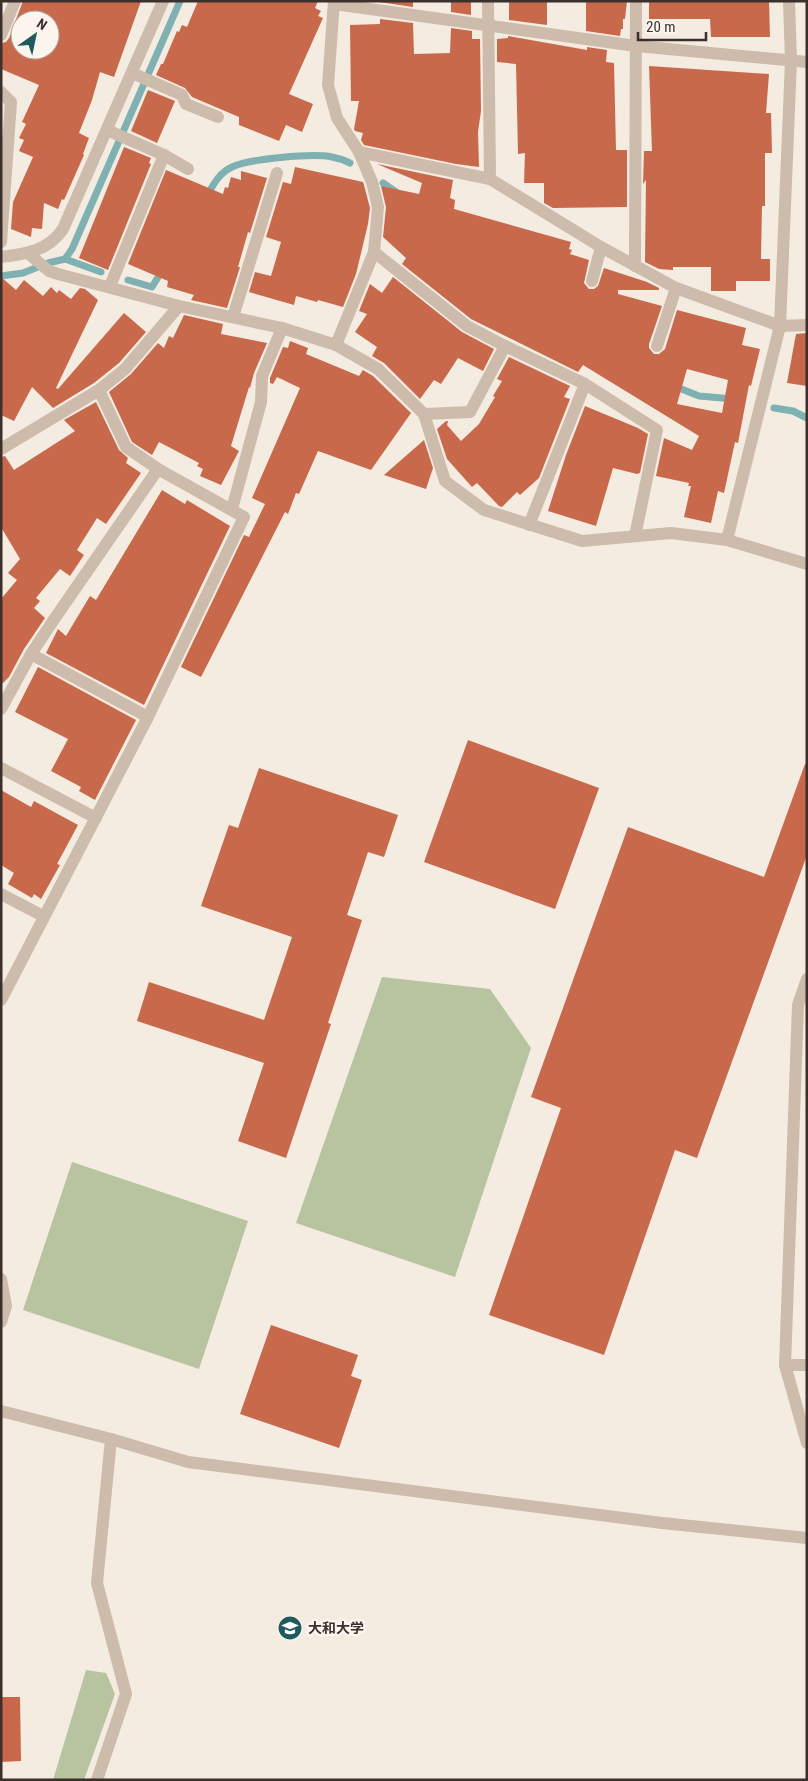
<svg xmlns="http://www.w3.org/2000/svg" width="808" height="1781" viewBox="0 0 808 1781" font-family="'Roboto Condensed','Noto Sans JP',sans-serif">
<rect width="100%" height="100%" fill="#f4ebe1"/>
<g fill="#b8c4a0">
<path d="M382,977l108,12 41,59 -76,229 -159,-54z"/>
<path d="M72,1162l176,59 -49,148 -176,-59z"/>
<path d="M86,1670l20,3 9,21 -31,86h-31z"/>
</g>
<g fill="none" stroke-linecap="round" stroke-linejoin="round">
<g stroke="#7fb0b2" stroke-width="7">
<path d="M383,183l13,9"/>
<path d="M207,196c6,-11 12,-23 25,-29 16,-8 81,-14 100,-10 6,1 12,3 18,6"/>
<path d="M65,259l36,13"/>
<path d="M1,276l22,-3 25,-10 17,-4 7,-10 108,-248"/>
<path d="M128,280l24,7 11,-18"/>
<path d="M674,386l25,10 34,3"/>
<path d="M774,408l19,3 14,7"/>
</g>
</g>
<g fill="#c8694b" fill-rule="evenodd">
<path d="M23,1h118l-27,76 -14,-5 -8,28 -13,33 10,5 -6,16 1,1 -20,45 -2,-1 -4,10 -14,-6 -2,26 -10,-1 -1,9 -20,-8 2,-27 20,-45 -14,-6 5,-11 -5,-2 7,-14 -4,-2 17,-37 -38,-16v-26l5,-1 3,-4zM20,20h30v30h-30z"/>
<path d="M198,1h120l-3,7 6,3 -3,5 5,2 -34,76 24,10 -11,28 -16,-7 -7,16 -40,-16v-8l-47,-20 -7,-9 -29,-13 5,-11h2l14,-33 2,1 3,-7 5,2z"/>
<path d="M379,1h34v6l-34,-5z"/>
<path d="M451,1h20v14l-20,-3z"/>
<path d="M509,1h38v24l-38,-5z"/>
<path d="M586,1h41l-2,18h-2v10h-2l-1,7 -34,-5z"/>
<path d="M649,1h120l1,36h-59l-1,-18h-61z"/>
<path d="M380,19l33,4 1,31 36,-1 1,-25 21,3v8h8l1,72 -3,21 1,35 -23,-3 -92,-19 -3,-5 2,-7 -8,-2 -1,-2 5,-28h-8l-1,-76 30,-1z"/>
<path d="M508,36l79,14v-3l20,3 -1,12 8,1 2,87h11v57l-74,1 -9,-5v-20h-20l1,-30 -7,1 -2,-90 -19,-2v-23l11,-1z"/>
<path d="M649,66l120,8 -3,39h5l1,40h-7v53h-3l-1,53h9v22h-34v10h-25v-24h-38v3l-14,-1 -14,-7 1,-82 -3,4 1,-33h8z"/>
<path d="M148,90l27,11 -18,42 -26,-12z"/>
<path d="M124,147l27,11 -2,5 2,1 -43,106 -29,-12z"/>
<path d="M377,164l76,16 -3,18 5,2 -1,9 117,33 -2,7 3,1 -2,4 19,6 -5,23 5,6h5l4,-3 6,-18 43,14 12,6v2h-41v4l44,12 -13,38v4l5,6h5l6,-5 12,-39 69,18 -4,17 18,4 -9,37 -2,-1 -11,58 -3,-1 -11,51 -6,-2 -7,32 -27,-6 7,-31h-3l1,-3 -33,-7 8,-38 28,12 7,-14 -116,-71 -5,7 -107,-53 -69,-55 4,-6 -23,-21 3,-30 -5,-21 38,8 3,-11zM687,369l41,11 -6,33 -45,-9z"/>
<path d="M295,167l68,15 1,3 6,23 -2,16 -12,50 -13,33 -25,-7 -1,2 -21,-6 -2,9 -45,-13 6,-20 16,4 10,-34 -15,-5 17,-55 8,2z"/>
<path d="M166,170l57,24 2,-7 3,1 3,-11 10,3v-9l26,7 -17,55 -2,-1 -10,35h2l-13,41 -36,-8 3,-5 -27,-8 1,-6 -40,-17z"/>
<path d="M1,277l15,13 8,-10 19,16 8,-9 6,6 2,-3 12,9 9,-11 5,1 13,11 -42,88 2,1 66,-76 22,19 -27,31 -25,20 -41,25 -21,-21 -18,34 -13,-6z"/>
<path d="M393,277l69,55 32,17 -11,22 -25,-13 -17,26 -7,-4 -14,19 -36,-36 -12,-7 5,-9 -22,-15 12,-18 -8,-3 11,-27 12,9z"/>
<path d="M184,315l39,9 -2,10 46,9 -13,30 -4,15 -1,-1 -18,59 8,5 -18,34 -21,-9 3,-7 -6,-3 2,-3 -40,-21 -7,13 -20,-13 -23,-50 22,-18 27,-31 6,5 5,-12 4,2z"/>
<path d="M807,333v53l-20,-3 9,-49z"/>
<path d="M290,341l18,7 -2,6 53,22 4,-6 10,6 38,37 -40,57 -53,-19 -19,43 -3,-1 -8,21 -3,-2 -84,165 -20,-10 63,-132 5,2 16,-33 -13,-6 48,-110 -23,-11 -4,7 -3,-1v-5l13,-31 5,1z"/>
<path d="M509,357l61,29 -6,11 6,2 -31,79 -19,17 -3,-3 -15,15 -3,-1 -22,-23 -5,4 -25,-28 -10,-30 9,-8h2l-1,4 14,16 18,-17 16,-27 -2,-1 9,-15 -5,-2z"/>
<path d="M96,402l23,48 9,8 -2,5 15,10 -35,51 -9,-6 -20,32 7,5 -14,21 -10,-7 -24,29 4,3 -6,7 11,10 -21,31 -15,28 -8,8v-86l16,-19 -9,-7 12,-14 -19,-32v-70l4,-1 9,14 61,-39 -11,-11z"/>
<path d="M585,406l53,22 10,6 -8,39 -3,1 -24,-6 -17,58 -48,-15 18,-56z"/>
<path d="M424,440l9,28 -7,21 -42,-14z"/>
<path d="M162,490l23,14 2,-4 43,26 -86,179 -98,-52 12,-24 8,7 24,-40 6,4z"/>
<path d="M38,667l98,53 -41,80 -16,-9 2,-4 -30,-16 17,-32 -53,-27z"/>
<path d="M468,740l131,48 -44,121 -131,-47z"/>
<path d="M805,764l2,1v90l-110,303 -22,-8 -71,205 -115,-40 72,-207 -30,-11 97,-270 136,50z"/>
<path d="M259,768l139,47 -14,42 -16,-5 -21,63 15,5 -34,103 3,1 -45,134 -48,-17 26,-78 -127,-42 12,-39 115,38 28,-83 -91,-31 28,-81 9,3z"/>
<path d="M1,790l30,17 3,-6 44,24 -21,39 3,1 -19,34 -7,-5 -2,4 -24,-14 6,-11 -13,-8z"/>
<path d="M271,1325l87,30 -7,21 11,4 -23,68 -99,-34z"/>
<path d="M1,1697h19l1,64 -20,1z"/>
</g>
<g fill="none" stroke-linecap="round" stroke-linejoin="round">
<g stroke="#cdbbac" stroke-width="12">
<path d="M132,73l50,22 4,9 32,13"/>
<path d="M592,281l9,-34"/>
<path d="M657,346l19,-58"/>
<path d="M785,1365h22"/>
</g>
<g stroke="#cdbbac" stroke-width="12">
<path d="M334,1l-6,84 9,33 22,34 13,30 6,25 -4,45 -38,93"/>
<path d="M488,1l2,178"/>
<path d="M789,1l2,60 -11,265 -53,214 80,24"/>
<path d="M334,4l302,42 171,16"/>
<path d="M1,35l14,-34"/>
<path d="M1,92l10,10 -10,140"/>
<path d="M107,130l57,25 24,14"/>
<path d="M359,152l131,27 111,68 75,41 104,38 27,-1"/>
<path d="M374,252l93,74 38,20 80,38 72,46 -22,106"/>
<path d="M29,254l20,17 9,3 121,32 103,22 54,17 42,24 46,45 21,67 39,29 98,31 89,-8 56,7"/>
<path d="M1,257c25,-3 47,-6 62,-28l100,-228"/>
<path d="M635,266l1,-265"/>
<path d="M110,286l54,-131"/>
<path d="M233,317l44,-144"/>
<path d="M424,414l46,-2 35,-66"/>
<path d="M1,449l98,-59 26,-21 54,-63"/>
<path d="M232,509l29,-107 1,-26 20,-48"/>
<path d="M529,525l56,-141"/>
<path d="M31,654l117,63"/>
<path d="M1,709l30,-55 24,-36 103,-149"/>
<path d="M1,768l95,50"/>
<path d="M1,894l42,22"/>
<path d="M1,1000l147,-283 96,-200 -86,-48 -32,-22 -27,-57"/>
<path d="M1,1279l5,27 -5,16"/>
<path d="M1,1411l110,28 77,23 474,61 145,15"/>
<path d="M97,1780l29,-86 -29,-111 14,-144"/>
</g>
<path stroke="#cdbbac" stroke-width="12" d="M807,979l-9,26 -13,360 22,78"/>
</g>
<defs>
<symbol id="university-disc" viewBox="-11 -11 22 22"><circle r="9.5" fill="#1f5a5e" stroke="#fbf5ee"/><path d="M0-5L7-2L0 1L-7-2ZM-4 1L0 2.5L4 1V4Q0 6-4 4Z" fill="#fff"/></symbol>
</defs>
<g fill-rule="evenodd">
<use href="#university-disc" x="276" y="1614" width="28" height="28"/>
</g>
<g text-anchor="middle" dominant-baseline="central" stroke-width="5" stroke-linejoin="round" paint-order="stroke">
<g font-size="14" font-weight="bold" fill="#3b302b" stroke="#fbf5ee" text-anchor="start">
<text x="308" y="1628">大和大学</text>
</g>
</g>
<rect width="808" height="1781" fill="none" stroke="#3b302b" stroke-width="5"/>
<g transform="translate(35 35) rotate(33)"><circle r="24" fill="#fbf5ee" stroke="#aea6a0"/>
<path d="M0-4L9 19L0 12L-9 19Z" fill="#1f5a5e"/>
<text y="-8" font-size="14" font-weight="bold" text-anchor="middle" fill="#3b302b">N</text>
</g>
<path d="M638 32v8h68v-8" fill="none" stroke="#3b302b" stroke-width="2.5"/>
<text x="646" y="32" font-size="15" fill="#3b302b" stroke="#fbf5ee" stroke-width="4" paint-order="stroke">20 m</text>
</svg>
